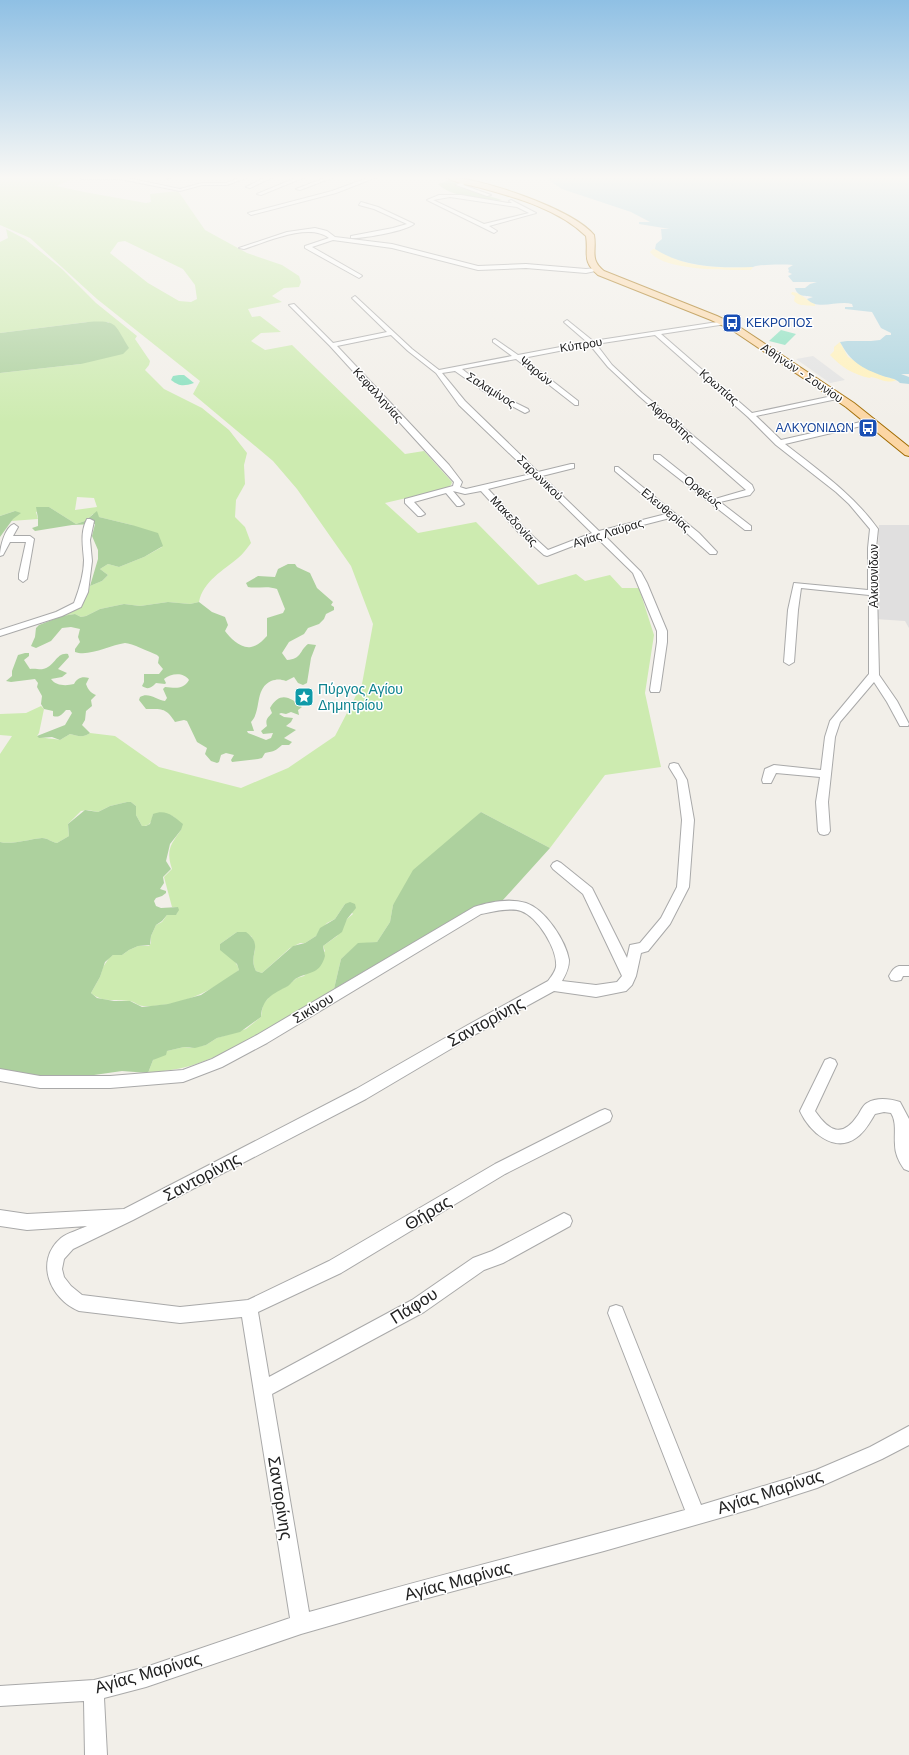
<svg xmlns="http://www.w3.org/2000/svg" width="909" height="1755" viewBox="0 0 909 1755" font-family="Arial,sans-serif">
<rect width="100%" height="100%" fill="#f2efe9"/>
<path fill="#e0dfdf" d="M879,525h30v103l-4,-7 -30,-2z"/>
<g fill="#cdebb0" fill-rule="evenodd">
<path d="M0,177h94h-16l-22,9 28,6 62,11 5,-1 -1,-8 28,-3 27,39 42,23 35,12 17,11 2,6 -2,5 -15,1 -12,8 10,6 -34,7 4,8 8,-1 21,16 -20,1 -10,8 14,9 27,-5 113,109 19,-3 28,31 -1,3 -6,4 -60,14 33,30 58,-11 62,63 38,-11 9,7 25,-6 12,13h17l15,47 -9,58 16,74 -56,8 -55,73 -69,-36 -88,93 -3,17 -13,20 -19,2 -17,15 -7,30c-43,26 -96,62 -144,77 -14,4 -28,5 -42,7l5,-13 14,-9 17,-4 6,1 16,-3 11,-7 29,-9 15,-12 2,-13 10,-11 14,-7 10,-8 7,-2 21,-25 -2,-5 14,-10 10,-17 6,-5 -8,-10 -10,15 -8,4 -11,13 -11,7h-5l-10,5 -28,25 -6,-2c-8,-16 5,-20 -5,-35l-14,-4 -17,12c5,6 19,20 19,26 -28,22 -59,37 -96,36 -5,0 -9,-5 -14,-5 -14,-2 -26,2 -38,-8l9,-16 3,-10 6,-9 4,-3h9l7,-5 9,-4h11l2,-3v-7l5,-11 6,-3 5,-7 10,-1 1,-7h-6l-8,-30 8,-8c-6,-18 -2,-24 9,-39 -4,-17 -12,-16 -28,-16 -1,7 -3,13 -11,12l-6,-11v-9l-5,-4h-4l-17,4 -12,6 -10,-2 -7,1 -13,13 1,12 -12,7c-6,-1 -9,-5 -15,-5 -12,1 -31,7 -42,4v-88l12,-18 -12,-1v-21l26,-1 15,-7 3,3 -5,24 -2,3c7,3 16,2 23,4l10,-6c8,2 13,4 20,-1l25,3 44,31 82,21 47,-20 47,-32 27,-52 11,-60 -22,-58 -54,-77 -24,-28 -80,-67 7,-13 -103,-82 -67,-61 -30,-13zM125,241l58,28 12,16 2,14 -6,3 -12,-1 -31,-18 -38,-30 8,-11z"/>
<path d="M6,229l19,10 37,30 34,34 41,33 -2,3 15,22 -1,4 -4,5 19,19 38,19 27,22 18,23 -3,12 1,19 -9,16 -1,17 10,10 6,16c-4,5 -8,11 -13,15 -14,12 -35,23 -39,44l-9,2 -22,-2 -28,4 -16,-2 -24,5 -14,7 -5,1 -6,-3 -13,2c16,-8 23,-12 28,-30l12,-5 6,-6 -8,-6 8,-5 11,3 25,-10 18,-10 -30,-22 -33,-8 -6,-3 -8,7 -9,3 -27,-17 -13,5 2,7 -27,2 4,-10 -15,5v-143l81,-9 28,-42h-21l-88,11v-91l8,-4zM77,497l17,1 3,9 -22,3z"/>
</g>
<g fill="#add19e">
<path d="M450,180l9,3h-3v3l46,14 -5,1c-18,-4 -45,-3 -59,-17z"/>
<path d="M88,322c30,-2 26,2 41,26l-6,6 -42,10 -81,9v-40z"/>
<path d="M36,507h13l27,17 9,-3 12,-10 2,6 33,8 26,8 5,13 -19,11 -25,10 -11,-3 -8,5 8,6 -6,6 -12,5 8,-27v-9l-6,-14 3,-12 -23,1 -37,6 -3,-3 6,-2v-8z"/>
<path d="M15,511l6,2 -8,6 -13,18v-21z"/>
<path d="M288,564h7l2,3 13,6 7,15 16,14 -2,3 3,2v3l-8,4 -2,5 -5,5 -11,4 -4,6 -15,8 -7,11 5,7c15,-1 12,-9 21,-16l8,1 -5,13 -4,25 -4,2 -5,-2 -4,-6 -8,4c-6,-2 -9,-2 -15,0 -17,8 -9,30 -20,41l3,9h-7l1,2 18,7 5,-2 2,-5 -10,1 -2,-3 6,-5c-2,-7 1,-8 5,-13l-2,-5c10,-17 20,-11 32,-1l-4,3 1,5 -8,-3 -5,2 -5,-1 -2,1 5,3 9,1 -2,4 -5,4 10,4 -12,8 8,4 -3,3h-7c-7,6 -7,6 -17,8l-3,5 -4,1 -26,3 -1,-2 3,-5 -8,-2 -5,2 -2,7 -2,1 -6,-2 -6,-7 2,-6 -10,-6 -10,-21 -3,-1 -9,2c-9,-14 -12,-13 -29,-13l-7,-9 1,-3c9,-5 16,3 25,4l2,-3 -4,-9 2,-2c10,1 18,3 24,-7 -5,-8 -18,-7 -25,-1l2,4 -1,1 -9,-1c-5,5 -8,7 -14,3l2,-4v-8h15l4,-5 -5,-6 1,-6 -2,-2c-8,-3 -25,-12 -32,-12 -15,2 -36,14 -50,9v-3l5,-7 -2,-5 2,-8 -9,-2 -9,1 -11,13 -15,7 -5,-2 4,-9 1,-9 3,-3 23,-9 13,-2 6,3 5,-1 14,-7 24,-5 16,2 28,-4 22,2 9,-2 13,10 13,5 3,8 -3,6c5,7 16,18 26,16 7,-1 12,-7 16,-11v-18l16,-5 2,-4 -8,-20c-10,-4 -20,0 -29,-2l-2,-4 12,-7 17,1 3,-8z"/>
<path d="M25,653h4v3l-5,4 6,9c5,-1 10,1 13,0 12,-2 13,-17 25,-15l1,3 -11,12 9,4 -5,4 -11,2c5,7 15,7 23,5 3,-6 8,-8 15,-6l-3,6c2,6 5,9 10,11l-5,5 1,6 -6,5 -1,9 -3,5 8,8c-7,5 -12,3 -20,1l-10,6 -8,-3 -13,1 -2,-2 28,-11 7,-12 -2,-3h-4c-4,4 -6,8 -13,6v-5l-9,-2 -3,-5 1,-8 -5,-9 1,-4 -3,-4 -24,3 -5,-1 6,-5v-5l6,-16z"/>
<path d="M127,802h4l5,4v9l6,11h4l4,-2 3,-10c13,-5 20,2 30,10l-2,6 -11,14 -4,17 5,8 -8,8 1,6 -4,6 6,2v2l-4,3 -6,2 -2,3 2,5 5,2 17,-1 1,3 -3,5h-9l-5,6 -6,4 -5,11 -1,9 -12,1 -9,4 -7,5h-9l-8,7 -5,15 -9,16 6,5 17,3h16l12,6 26,-3 33,-9 38,-25 -2,-6 -17,-14v-6l17,-12h9c19,14 1,22 10,39l6,2 31,-27 12,-3 11,-7 4,-8 15,-9 10,-15 5,-2 5,2 1,4 -9,11 -5,13 -19,14 2,10c-5,18 -14,15 -28,22 -3,1 -6,6 -9,8 -15,8 -26,12 -27,31l-21,15 -23,6 -11,7 -11,3 -11,-1 -17,4 -1,4 -13,5 -5,13 -26,-2 -56,8 -66,-5v-232c11,3 30,-3 42,-4 6,0 9,4 15,5l12,-7 -1,-12 17,-14 13,2 12,-6z"/>
<path d="M481,812l69,36 -48,53 -25,6 -28,15 -115,67 7,-30 17,-16 19,-1 13,-20 3,-17 20,-35z"/>
</g>
<g fill="#fff1ba">
<path d="M653,249c7,0 20,10 28,12 24,7 48,7 72,6l-2,3c-24,0 -87,1 -101,-18z"/>
<path d="M792,292c9,0 15,9 23,12v2c-8,-1 -15,1 -21,-5l1,-5 -4,-2z"/>
<path d="M840,342l8,15 35,19 14,4c-12,4 -15,-1 -26,-3l-1,1c-16,-3 -29,-11 -40,-23l4,-4v-4z"/>
</g>
<g fill="#88e0be">
<path d="M781,330l15,4 -11,11 -16,-4z"/>
<path d="M179,375h5l10,8c-10,3 -14,4 -23,-3l2,-4z"/>
</g>
<path fill="#e2e2e2" d="M813,356l32,24 -15,3 -34,-24z"/>
<path fill="#aad3df" d="M544,177h365v197h-8l8,3v7l-9,-1c-5,-5 -11,-5 -17,-7 -22,-8 -32,-14 -43,-34l7,-1h24l9,-1 6,-5h5v-2l-10,-5 -9,-16 -27,-3v-2h8l-1,-3c-14,-4 -35,7 -45,-5l6,-2c-7,-2 -15,1 -18,-9h10l5,-4 7,-2h-24l-5,-6 4,-2 -4,-2 1,-1 -1,-3 5,-3c-7,-1 -34,-1 -40,2 -33,1 -69,1 -98,-18l1,-5 6,-5 -1,-10h9l-31,-5v-2h11l-19,-10 -69,-23z"/>
<g fill="none" stroke-linecap="round" stroke-linejoin="round">
<defs>
<g id="minor">
<path d="M80,177h43l57,12 22,-6h24l15,-6h7l-21,8h-25l-22,6 -60,-12h-38z"/>
<path d="M165,177h6l-4,2z"/>
<path d="M266,177h7l-23,11 -4,-1z"/>
<path d="M298,177h7l-44,18 -4,-1z"/>
<path d="M327,177h7l-34,13 -4,-1z"/>
<path d="M370,177h7l-41,16 -85,22 -3,-2 84,-22z"/>
<path d="M464,181l4,1 -5,3 28,10 -4,1 -31,-11z"/>
<path d="M439,195h22l47,8h4l-3,-2 2,-1 25,13 -47,13 8,5 -3,2 -67,-33zM450,197l67,10 12,6 -45,11 -51,-24z"/>
<path d="M361,202l17,5 36,17c-8,7 -52,15 -63,14v-2l42,-8 14,-4 -33,-15 -15,-4z"/>
<path d="M315,228l12,3 8,6 57,7 86,22 48,-2 60,5 11,-1 3,2 -14,3 -60,-5 -48,2 -86,-22 -59,-8 -21,7 49,28 1,1 -3,2 -54,-30v-2l24,-8c-20,-16 -63,4 -85,11l-5,-1 48,-16z"/>
<path d="M355,296l57,53 27,21 73,-14 -19,-14v-2l2,-1 23,16 69,-13 -22,-19 -1,-1 3,-2 26,21 131,-20 2,1v2l-65,10 91,79 85,-18 4,2 -4,2 -81,17 25,24 93,-21v4l-89,21c33,26 68,50 93,85l-2,19 3,127 18,26 12,23 -1,2h-8l-13,-24 -13,-20 -34,40 -5,15 -7,65 2,29 -2,3 -4,1 -4,-1 -2,-3 -2,-29 4,-25 -44,-4 -5,10h-8l-1,-3 3,-11 9,-4 47,5 4,-33 5,-16 39,-47v-79l-68,-7 -3,22 -4,52 -5,3 -5,-3 4,-52 6,-27 74,7v-42l2,-19 -21,-25 -13,-12 -60,-47 -28,-28 -93,-82 -59,9 16,21 30,28 110,92 2,5 -4,5 -30,7 31,24v4h-6l-91,-71v-4h6l55,44 31,-9 -108,-95 -30,-28 -18,-22 -67,13 55,43v4h-3l-59,-46 -54,10 24,19 42,21 1,2 -4,2 -43,-23 -27,-19 -13,2 23,28 73,71 33,-8h3v4l-32,8 57,55 67,-17 -51,-43v-4h3l81,66 18,19 -1,2h-6l-40,-36 -66,17 37,37 6,11 20,48v11l-7,48 -1,2h-8l-1,-2 7,-48v-11l-24,-58 -37,-36 -49,19 -3,-1 -24,-21 -39,-43 -16,3 -12,-3 11,13 -4,2h-3l-11,-13 -32,9 11,12 -4,2h-3l-13,-13v-4l48,-13 1,-4 -124,-136 -41,-41 5,-1 39,39 54,-11 -34,-33 -1,-1zM391,335l17,16 28,22 23,32 72,69 -65,15 -6,-2 2,-5 -13,-17 -112,-119zM535,477l57,56 -44,17 -22,-20 -38,-41z"/>
<path d="M87,519h3l4,2 -4,19 2,21 -4,31 -7,15 -19,9 -62,20v-6l56,-18 18,-9c5,-13 10,-29 10,-43 -1,-14 -4,-28 3,-41z"/>
<path d="M14,524l4,3 -5,9h17l4,3 -7,40 -4,3 -4,-3v-5l7,-32h-16l-7,13 -3,1c0,-9 5,-29 14,-32z"/>
<path d="M674,763l4,1 9,16 7,40 -5,67 -19,37 -22,27 -7,2 -5,23 -4,9 -6,6 -30,6 -42,-6 -78,43 -110,65 -233,121 -60,29 -9,10 -2,10 2,8 7,9 11,9 98,12 68,-7 81,-39 166,-97 105,-53 5,-2 5,2 2,5 -2,5 -105,53 -164,99 -83,39 11,65 143,-77 61,-42 19,-7 72,-38 6,3 2,5 -2,5 -67,37 -19,7 -60,42 -152,82 37,218c125,-36 251,-67 376,-102l-77,-197 2,-6 6,-2 6,2 79,198 115,-35 54,-23 39,-21v19l-27,14 -65,29 -62,20 -151,43 -195,52 -108,31 -155,53 -42,11 3,57h-22l-1,-54 -84,5v-20l94,-6 52,-13 144,-49 -48,-301 -62,6 -101,-12c-29,-12 -45,-50 -18,-73 6,-5 18,-8 26,-12l-60,4 -27,-4v-16l27,4 97,-5 232,-120 110,-63 82,-45c3,-4 7,-9 8,-14 2,-17 -18,-50 -35,-56 -11,-4 -29,1 -40,3l-214,129 -45,24 -39,15 -73,6h-70l-40,-7v-12l40,7h70l73,-6 29,-11 45,-24 217,-128c15,-5 36,-9 52,-4 19,6 40,38 43,57 0,8 -3,14 -7,21l34,4 21,-3 5,-6 -39,-82 -30,-25 -2,-3 2,-3 4,-2 4,2 31,25 35,70 3,-13 10,-2 21,-25 16,-31 5,-67 -5,-40 -8,-13 1,-3z"/>
<path d="M899,966h10v10h-6l-2,4 -5,1 -5,-1 -2,-4c3,-5 4,-8 10,-10z"/>
<path d="M830,1058l5,2 2,4 -22,47c14,20 27,28 43,4 2,-3 5,-10 9,-12 10,-6 23,-4 33,-1l9,17v52l-5,-2c-5,-7 -9,-16 -9,-24 -1,-11 2,-23 -4,-32l-7,-1 -9,2c-5,8 -10,18 -19,24 -22,16 -47,-7 -56,-27l25,-51z"/>
</g>
<path id="primary" d="M446,177c33,0 127,32 148,58 3,16 -5,24 10,36l113,45 21,10 116,77 55,44v9l-4,-1 -59,-48 -114,-77 -21,-10 -113,-45c-17,-15 -9,-21 -12,-39 -28,-27 -69,-38 -105,-48 -11,-3 -27,-5 -35,-11z"/>
</defs>
<use href="#minor" stroke="#a9a9a9" stroke-width="2"/>
<use href="#primary" stroke="#a06b00" stroke-width="2"/>
<use href="#minor" fill="#fff" fill-rule="evenodd"/>
<use href="#primary" fill="#fcd6a4" fill-rule="evenodd"/>
</g>
<linearGradient id="sky" x2="0" y2="1"><stop stop-color="#8fc0e4"/><stop offset="0.42" stop-color="#f9f8f5"/><stop offset="1" stop-color="#f9f8f5" stop-opacity="0"/></linearGradient>
<rect width="909" height="423" fill="url(#sky)"/>
<defs>
<symbol id="bus-square" viewBox="-11 -11 22 22"><rect x="-9" y="-9" width="18" height="18" rx="4" fill="#1a4fb4" stroke="#fff"/><path d="M-5-6H5V4H4V6H2V4H-2V6H-4V4H-5ZM-3.5-4V0h7V-4ZM-3.5 1.2v1.5H-2V1.2ZM2 1.2v1.5H3.5V1.2Z" fill="#fff"/></symbol>
<symbol id="sight-square" viewBox="-11 -11 22 22"><rect x="-9" y="-9" width="18" height="18" rx="4" fill="#0f9aa8" stroke="#fff"/><path d="M0-6L1.8-2.2L6-1.7L2.9 1.2L3.7 5.4L0 3.3L-3.7 5.4L-2.9 1.2L-6-1.7L-1.8-2.2Z" fill="#fff"/></symbol>
</defs>
<g fill-rule="evenodd">
<use href="#bus-square" x="721" y="312" width="22" height="22"/>
<use href="#bus-square" x="857" y="417" width="22" height="22"/>
<use href="#sight-square" x="293" y="686" width="22" height="22"/>
</g>
<g text-anchor="middle" dominant-baseline="central" stroke-width="3" stroke-linejoin="round" paint-order="stroke">
<g font-size="12" fill="#164399" stroke="#fff" text-anchor="start">
<text x="746" y="323">ΚΕΚΡΟΠΟΣ</text>
<text x="854" y="428" text-anchor="end">ΑΛΚΥΟΝΙΔΩΝ</text>
</g>
<g font-size="12" fill="#222" stroke="#fff">
<text transform="translate(581 345) rotate(-9)">Κύπρου</text>
<text transform="translate(536 371) rotate(39)">Ψαρών</text>
<text transform="translate(802 373) rotate(34)">Αθήνών - Σουνίου</text>
<text transform="translate(719 387) rotate(41)">Κρωπίας</text>
<text transform="translate(491 390) rotate(32)">Σαλαμίνος</text>
<text transform="translate(378 395) rotate(48)">Κεφαλληνίας</text>
<text transform="translate(671 421) rotate(41)">Αφροδίτης</text>
<text transform="translate(540 478) rotate(44)">Σαρωνικού</text>
<text transform="translate(703 492) rotate(38)">Ορφέως</text>
<text transform="translate(666 510) rotate(40)">Ελευθερίας</text>
<text transform="translate(514 521) rotate(47)">Μακεδονίας</text>
<text transform="translate(608 533) rotate(-17)">Αγίας Λαύρας</text>
<text transform="translate(874 576) rotate(-90)">Αλκυονίδων</text>
</g>
<g font-size="14" fill="#0d838f" stroke="#fff" text-anchor="start">
<text x="318" y="689">Πύργος Αγίου<tspan x="318" dy="16">Δημητρίου</tspan></text>
</g>
<g font-size="14" fill="#222" stroke="#fff">
<text transform="translate(313 1008) rotate(-31)">Σικίνου</text>
</g>
<g font-size="17" fill="#222" stroke="#fff">
<text transform="translate(486 1022) rotate(-29)">Σαντορίνης</text>
<text transform="translate(202 1177) rotate(-28)">Σαντορίνης</text>
<text transform="translate(428 1213) rotate(-31)">Θήρας</text>
<text transform="translate(414 1306) rotate(-32)">Πάφου</text>
<text transform="translate(770 1492) rotate(-18)">Αγίας Μαρίνας</text>
<text transform="translate(280 1498) rotate(81)">Σαντορίνης</text>
<text transform="translate(458 1581) rotate(-15)">Αγίας Μαρίνας</text>
<text transform="translate(148 1673) rotate(-16)">Αγίας Μαρίνας</text>
</g>
</g>
</svg>
